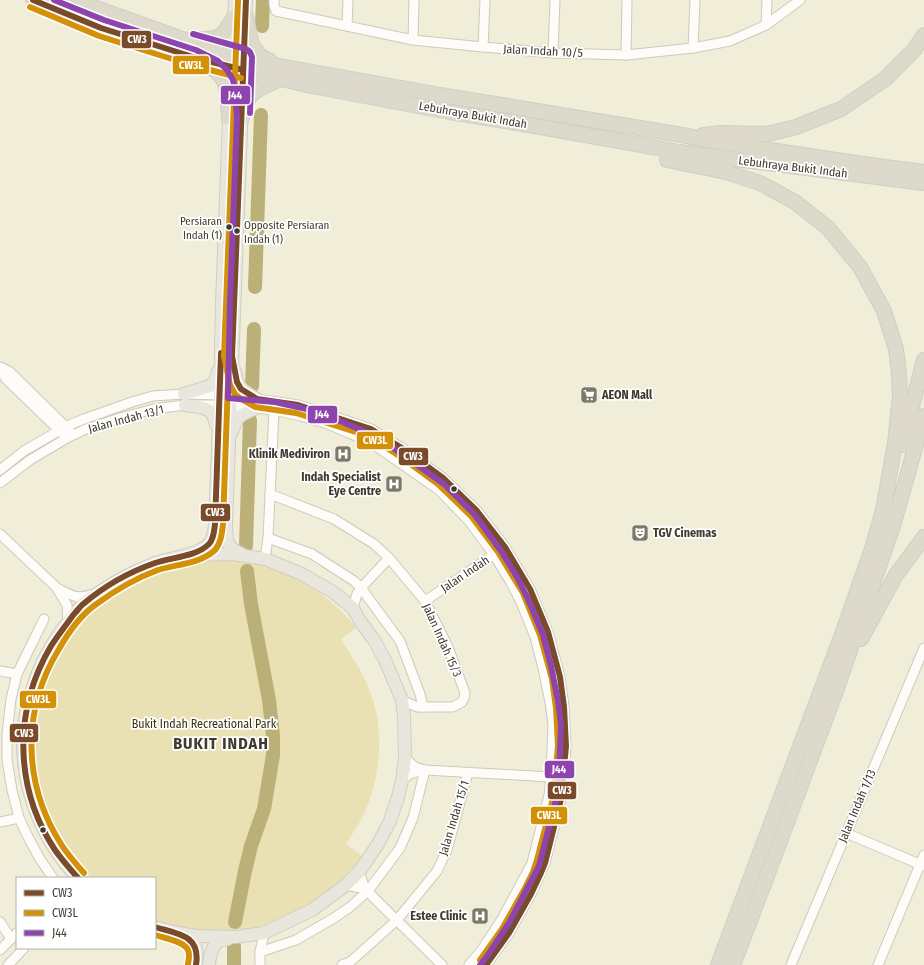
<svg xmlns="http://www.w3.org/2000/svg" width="924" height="965" viewBox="0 0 924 965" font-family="'Fira Sans Condensed',sans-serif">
<rect width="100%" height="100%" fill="#f0edd9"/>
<path fill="#e9e0b4" d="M216,560c8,0 17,0 25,1 32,4 64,19 89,40 10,8 18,17 26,27l-15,11c10,16 20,31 27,48 16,36 14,81 0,117 -5,14 -14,27 -22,40l16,12c-4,5 -8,11 -13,16 -27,30 -73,54 -112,59 -5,0 -11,0 -16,0 -22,0 -45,-3 -66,-11v-42h-69c-15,-18 -31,-36 -40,-57 -12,-28 -20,-64 -16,-95 6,-39 23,-83 52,-111 7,-7 15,-13 23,-19 10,-7 20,-14 31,-19 26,-12 53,-16 80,-17z"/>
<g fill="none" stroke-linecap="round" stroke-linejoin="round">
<g stroke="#bbb077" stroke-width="14">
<path d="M262,26l1,-26"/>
<path d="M255,287l6,-172"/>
<path d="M252,386l2,-57"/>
<path d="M246,546l4,-126"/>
<path d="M235,922l10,-51 6,-25 13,-37 9,-54v-19l-4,-36 -18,-96 -4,-33"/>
<path d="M234,965v-19"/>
</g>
<defs>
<g id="minor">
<path d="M274,0v5l2,6 137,29 70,7 70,6 73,2 67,-7 37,-7 36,-16 34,-25"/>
<path d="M766,25l1,-25"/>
<path d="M347,26l1,-26"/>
<path d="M413,40l1,-40"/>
<path d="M483,47l2,-47"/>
<path d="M693,48l2,-48"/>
<path d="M553,53l2,-53"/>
<path d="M626,55l1,-55"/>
<path d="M0,367l10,5 60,59"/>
<path d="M2,368l3,10 58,56"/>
<path d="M0,470l24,-19 43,-25 17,-7 48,-17 21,-6 31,-2 36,1 37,4 41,6 20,6 53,18 34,21 38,28 34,33 28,36 25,42 18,43 12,45 4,30 1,20 1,19 -5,53 -16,64 -14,31 -22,39 -23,32"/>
<path d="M0,483l30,-23 37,-22 19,-9 34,-11 34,-9 31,-4h35l36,3 18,2 26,6 25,7 24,10 24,11 66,46 30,31 25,34 16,26 11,21 14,35 8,31 7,34 3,23 -2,52 -2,18 -17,68 -30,56 -21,32 -12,14"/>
<path d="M270,494l64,25 40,25 15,14 36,43 23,46 17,46 -1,5 -2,4 -9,5h-36l-15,-7"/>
<path d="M0,534l56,53 11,18 1,18"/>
<path d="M268,538l44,16 42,27 7,7 39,53 20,53 3,13"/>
<path d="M265,559l3,-21 6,-128"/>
<path d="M59,589c15,8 18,10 35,5"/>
<path d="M425,601l74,-50"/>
<path d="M353,608l4,-14 4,-6 28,-30"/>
<path d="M44,619l-27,55 -6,25 -4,35v26l5,30 7,28 10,21 11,20 13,19"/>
<path d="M0,671l17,3"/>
<path d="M405,758l10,9 10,3 126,7"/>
<path d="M402,780l8,-6 15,-4"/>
<path d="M0,822l19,-4"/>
<path d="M846,833l78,33"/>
<path d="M359,872l6,17 77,76"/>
<path d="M346,885l19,4"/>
<path d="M0,922l11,17"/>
<path d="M0,950l17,-17"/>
<path d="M260,952l36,-12 38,-22 16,-11 18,-16 32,-43 13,-30 12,-48"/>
<path d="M8,965l16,-17"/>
<path d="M260,965v-13l4,-19"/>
<path d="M342,965l8,-3 47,-42 40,-49 10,-21 21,-77"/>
<path d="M791,965l133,-317"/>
<path d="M878,965l46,-110"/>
</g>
<g id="major">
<path d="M235,371c3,18 7,19 22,28"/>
<path d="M184,394l26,-8 5,-5 3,-10"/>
<path d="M185,405c16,3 28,0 31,20"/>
<path d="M232,432c6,-18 8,-16 24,-24"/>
<path d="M242,554c-16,-6 -16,-14 -16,-30l20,-524"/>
<path d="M78,878c-34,-35 -55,-85 -55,-134 0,-29 9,-59 21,-85 8,-15 17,-29 28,-42 4,-4 6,-9 10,-12 22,-18 47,-32 73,-42 15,-5 43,-8 54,-19 5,-5 5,-13 6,-20l5,-129 2,-92 7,-185 6,-118"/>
<path d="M155,927l23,6 18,3 39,1 29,-4 48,-23 34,-25 13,-13 19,-28 12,-23 8,-24 4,-17 3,-22 -1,-41 -2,-17 -17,-40 -11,-20 -14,-19 -7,-13 -20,-16 -33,-19 -35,-14 -32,-5 -39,1"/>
<path d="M182,936c17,9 15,11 14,29"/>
<path d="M209,965c1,-11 2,-15 9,-24l10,-2"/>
</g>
<g id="highway">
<path d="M33,0l68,28 92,29 50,13 69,16 138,26 85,14 144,26 245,31"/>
<path d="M74,0l114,41 45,14 46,11 156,28 253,42c27,7 54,9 82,14 51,8 102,16 154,22"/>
<path d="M246,17l6,28 8,11 10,5"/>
<path d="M194,40l22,-2 7,-4 12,-18"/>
<path d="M204,63c27,15 23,28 25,55"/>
<path d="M241,120c2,-6 3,-12 6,-18 5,-13 22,-17 33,-23"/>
<path d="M703,135l18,-2 43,1 8,-1 24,-6 45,-18 44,-30 29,-29 10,-15"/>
<path d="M667,160l59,12 34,11 35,19 33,26 32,39 24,44 12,38 3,24 1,23 -5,47 -12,68"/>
<path d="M902,445l22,-85"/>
<path d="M861,639l35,-64 28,-38"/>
<path d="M718,965l125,-333 29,-83 13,-46"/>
<path d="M733,965l34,-89 69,-185 57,-165 31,-110"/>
</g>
</defs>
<use href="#minor" stroke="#cdcabb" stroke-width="11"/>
<use href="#major" stroke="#cfcec4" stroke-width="14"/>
<use href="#highway" stroke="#cfcec4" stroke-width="16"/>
<use href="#minor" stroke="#fdfcf9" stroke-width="9"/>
<use href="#major" stroke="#e9e7dd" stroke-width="12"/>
<use href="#highway" stroke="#dddacb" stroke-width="14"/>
<defs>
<g id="bus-1">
<path d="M33,0l68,28 92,29 50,13"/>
<path d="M246,0l-14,356 5,26 4,7 16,10 41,6 73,24 34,21 38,28 34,33 28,36 25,42 18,43 12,45 4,30 2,39 -5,53 -16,64 -5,12 -9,19 -22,39 -23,32"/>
<path d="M78,878c-8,-9 -16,-18 -23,-28 -41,-62 -42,-140 -4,-204 7,-11 15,-21 23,-32 3,-3 5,-6 8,-9 21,-18 47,-33 73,-42 17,-6 41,-6 54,-19 5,-5 5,-13 6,-20l6,-171"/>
<path d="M155,927c23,7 46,8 41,38"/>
</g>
<g id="bus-2">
<path d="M238,0l-14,356 6,29 5,9 6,5 14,8 41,6 72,23 33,21 37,27 33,32 27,36 25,41 17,42 12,44 4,29 2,38 -5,52 -16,62 -4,12 -9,18 -22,39 -22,31"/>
<path d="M30,7l69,29 92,29 50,13"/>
<path d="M84,873c-8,-9 -16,-18 -23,-29 -38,-60 -40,-133 -2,-195 9,-16 21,-33 36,-44 19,-14 41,-27 63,-35 19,-6 42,-6 57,-20 6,-7 7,-17 8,-26l6,-171"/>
<path d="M155,935c9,3 29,6 33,15 2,4 1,9 0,14"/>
</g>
<g id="bus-3">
<path d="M54,0l50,20 92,30 22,11 9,9 6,10 2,10 2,28 -7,185 -2,95 47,4 27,6 26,8 50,21 66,47 31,31 26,36 16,26 11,22 15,36 8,31 7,35 3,24 -2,52 -2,19 -18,70 -30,57 -21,32 -8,10"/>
<path d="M193,34l53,15 4,3 2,5 -2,56"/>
</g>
</defs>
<use href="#bus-1" stroke="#fff" stroke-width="9"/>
<use href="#bus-2" stroke="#fff" stroke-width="9"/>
<use href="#bus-3" stroke="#fff" stroke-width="9"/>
<use href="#bus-1" stroke="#7a4b2a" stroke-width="6"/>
<use href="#bus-2" stroke="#d29109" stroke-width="6"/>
<use href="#bus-3" stroke="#8e44ad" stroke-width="6"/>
</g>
<defs>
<symbol id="supermarket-square" viewBox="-11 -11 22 22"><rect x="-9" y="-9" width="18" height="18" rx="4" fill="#7c7969" stroke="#fff"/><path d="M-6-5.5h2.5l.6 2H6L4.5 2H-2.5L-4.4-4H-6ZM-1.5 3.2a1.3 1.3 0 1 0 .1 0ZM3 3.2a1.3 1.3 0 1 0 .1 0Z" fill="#fff"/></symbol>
<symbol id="hospital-square" viewBox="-11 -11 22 22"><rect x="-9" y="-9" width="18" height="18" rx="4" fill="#7c7969" stroke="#fff"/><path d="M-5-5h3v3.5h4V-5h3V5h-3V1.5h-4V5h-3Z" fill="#fff"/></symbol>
<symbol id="theatre-square" viewBox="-11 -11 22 22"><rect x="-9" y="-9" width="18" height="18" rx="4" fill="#7c7969" stroke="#fff"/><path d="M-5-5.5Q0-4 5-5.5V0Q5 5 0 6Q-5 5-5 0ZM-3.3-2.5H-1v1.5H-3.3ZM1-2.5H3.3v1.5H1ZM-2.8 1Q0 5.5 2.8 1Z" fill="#fff"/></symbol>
</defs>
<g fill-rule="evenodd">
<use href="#supermarket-square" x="579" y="385" width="20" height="20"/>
<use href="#hospital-square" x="333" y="444" width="20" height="20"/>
<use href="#hospital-square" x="384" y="474" width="20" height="20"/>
<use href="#theatre-square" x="630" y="523" width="20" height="20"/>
<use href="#hospital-square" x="470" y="906" width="20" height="20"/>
</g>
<g fill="#3d3b2d" stroke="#fff" stroke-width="1.5">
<circle cx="229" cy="227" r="3.5"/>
<circle cx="237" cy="231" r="3.5"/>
<circle cx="454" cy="489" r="3.5"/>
<circle cx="43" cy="830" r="3.5"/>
</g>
<g text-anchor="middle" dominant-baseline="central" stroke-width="3.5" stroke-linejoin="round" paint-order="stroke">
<g font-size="11" fill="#3d3b2d" stroke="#fff" text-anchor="end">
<text x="222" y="221">Persiaran<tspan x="222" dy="14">Indah (1)</tspan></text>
<text x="244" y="225" text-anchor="start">Opposite Persiaran<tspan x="244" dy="14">Indah (1)</tspan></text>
</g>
<g font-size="12" fill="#3d3b2d" stroke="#fff">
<text transform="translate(543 51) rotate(3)">Jalan Indah 10/5</text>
<text transform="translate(473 115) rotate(10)">Lebuhraya Bukit Indah</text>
<text transform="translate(793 167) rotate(7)">Lebuhraya Bukit Indah</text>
<text transform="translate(126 419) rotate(-15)">Jalan Indah 13/1</text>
<text transform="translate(465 574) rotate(-34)">Jalan Indah</text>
<text transform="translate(442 640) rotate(66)">Jalan Indah 15/3</text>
<text transform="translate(857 806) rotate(-67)">Jalan Indah 1/13</text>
<text transform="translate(454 818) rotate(-73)">Jalan Indah 15/1</text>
</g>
<g font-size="12" font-weight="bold" fill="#3d3b2d" stroke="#fff" text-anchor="end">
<text x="602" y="395" text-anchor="start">AEON Mall</text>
<text x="330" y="454">Klinik Mediviron</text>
<text x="381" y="477">Indah Specialist<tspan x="381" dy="14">Eye Centre</tspan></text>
<text x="653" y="533" text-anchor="start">TGV Cinemas</text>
<text x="467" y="916">Estee Clinic</text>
</g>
<g font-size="12" fill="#3a3312" stroke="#fff">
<text x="204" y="724">Bukit Indah Recreational Park</text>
</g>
<g font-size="16" font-weight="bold" letter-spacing="1" fill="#3d3b2d" stroke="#fff">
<text x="221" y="743">BUKIT INDAH</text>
</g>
</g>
<g stroke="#fff" stroke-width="1.5">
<rect x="121" y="30" width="31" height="19" rx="4" fill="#7a4b2a"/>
<rect x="172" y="55" width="38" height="20" rx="4" fill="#d29109"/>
<rect x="220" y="85" width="31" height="20" rx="4" fill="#8e44ad"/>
<rect x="307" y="405" width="31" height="19" rx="4" fill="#8e44ad"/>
<rect x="356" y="431" width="38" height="19" rx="4" fill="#d29109"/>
<rect x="398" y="447" width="31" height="19" rx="4" fill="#7a4b2a"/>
<rect x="200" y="503" width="31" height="19" rx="4" fill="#7a4b2a"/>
<rect x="19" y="690" width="38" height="19" rx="4" fill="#d29109"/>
<rect x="9" y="723" width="30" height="20" rx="4" fill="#7a4b2a"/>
<rect x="544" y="760" width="31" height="19" rx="4" fill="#8e44ad"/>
<rect x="547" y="781" width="30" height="19" rx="4" fill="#7a4b2a"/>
<rect x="530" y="806" width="38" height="19" rx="4" fill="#d29109"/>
</g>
<g font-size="11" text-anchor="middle" font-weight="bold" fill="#fff">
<text x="137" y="43">CW3</text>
<text x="191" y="69">CW3L</text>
<text x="235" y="99">J44</text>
<text x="322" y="418">J44</text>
<text x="375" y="444">CW3L</text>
<text x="413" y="460">CW3</text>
<text x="215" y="516">CW3</text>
<text x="38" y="703">CW3L</text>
<text x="24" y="737">CW3</text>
<text x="559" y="773">J44</text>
<text x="562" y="794">CW3</text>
<text x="549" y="819">CW3L</text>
</g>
<rect x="16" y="877" width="140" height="72" fill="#ffffff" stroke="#b1b1ab"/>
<rect x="24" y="890" width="20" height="6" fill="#7a4b2a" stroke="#b1b1ab"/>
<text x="52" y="897" font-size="12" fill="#3d3b2d">CW3</text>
<rect x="24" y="910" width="20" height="6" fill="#d29109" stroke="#b1b1ab"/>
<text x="52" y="917" font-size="12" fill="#3d3b2d">CW3L</text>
<rect x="24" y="930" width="20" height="6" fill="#8e44ad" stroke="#b1b1ab"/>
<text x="52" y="937" font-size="12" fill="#3d3b2d">J44</text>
</svg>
